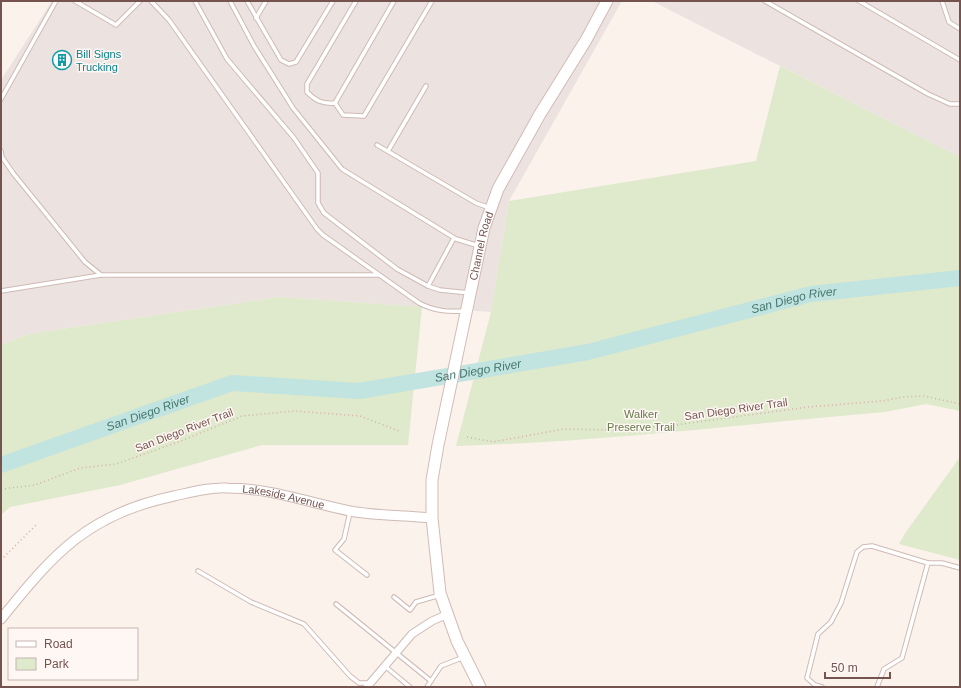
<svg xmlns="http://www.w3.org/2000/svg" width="961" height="688" viewBox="0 0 961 688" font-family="Arial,sans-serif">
<rect width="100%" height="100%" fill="#fbf2ec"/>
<g fill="#ece3e1">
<path d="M52,1h570l-113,200 -18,111 -211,-15 -251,37 -28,11v-265z"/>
<path d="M652,1h308v156l-180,-91z"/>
</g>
<g fill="#dfe9cb">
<path d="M780,66l180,91v254l-34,-7 -41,8c-143,12 -286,30 -429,34l35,-134 18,-111 247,-40z"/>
<path d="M280,297l142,10 -14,138h-146l-142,40 -110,22 -9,8v-170l28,-11z"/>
<path d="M960,457v103l-61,-16 7,-12z"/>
</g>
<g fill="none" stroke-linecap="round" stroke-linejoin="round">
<path stroke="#c2e4e0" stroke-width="16" id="s1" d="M1,465l231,-82 127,8 229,-39 223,-58 149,-16"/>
<defs>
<g id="service">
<path d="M75,1l41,24 24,-24"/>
<path d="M151,1l18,19 148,209 6,6 96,68c15,8 29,9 45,8"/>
<path d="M195,1l32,58 67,79 24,35v30l6,10 73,56 31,17"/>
<path d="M230,1l24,45 39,62 49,61 114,70 23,7"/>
<path d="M247,1l34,59 8,4 7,-2 37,-61"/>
<path d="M356,1l-49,83v8c9,9 15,12 28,11l59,-102"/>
<path d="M765,1l163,93 22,10h10"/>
<path d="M859,1l101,59"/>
<path d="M942,1l7,21 11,7"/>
<path d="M256,18l10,-17"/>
<path d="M1,99l55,-98"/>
<path d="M335,103l8,12 21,1 68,-115"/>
<path d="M377,145l99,58 14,5"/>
<path d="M1,151l1,6 11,16 72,89 16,13h277"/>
<path d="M388,151l38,-65"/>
<path d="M454,238l-26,48 12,4 29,3"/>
<path d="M1,291l100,-16"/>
<path d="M350,512l-6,27 -9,11 32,25"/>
<path d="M198,571l53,31 53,22 46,52 9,7h11"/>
<path d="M394,597l16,13 6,-8 24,-7"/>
<path d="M336,604l95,77 10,-15 23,-9"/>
<path d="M386,667l24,20"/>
<path d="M427,687l4,-6"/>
<path d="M822,687l-7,-2 -8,-7 11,-44 13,-12 10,-19 16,-51 6,-5 9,-1 56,17"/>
<path d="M877,687l7,-18 18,-11 26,-95h14l18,5"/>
</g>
<path id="minor" d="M367,687l45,-53 20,-13 16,-7"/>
<g id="tertiary">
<path id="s2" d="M1,619c53,-66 87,-105 173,-123 18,-4 36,-9 54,-8 41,0 82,15 122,23 26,5 55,4 82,7"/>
</g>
<g id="secondary">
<path id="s3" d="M480,687l-23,-46 -17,-48 -8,-75v-38l6,-35 46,-217 14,-39 42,-75 46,-74 21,-39"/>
</g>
</defs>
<use href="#service" stroke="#cfbab4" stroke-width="5.5"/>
<use href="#minor" stroke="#cfbab4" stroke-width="9"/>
<use href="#tertiary" stroke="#cfbab4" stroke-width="11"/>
<use href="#secondary" stroke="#d4bab5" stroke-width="13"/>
<g stroke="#d4aea9" stroke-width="1.5" stroke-dasharray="1 3" stroke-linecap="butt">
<path d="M467,437l26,5 71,-13 50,1 61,-5 133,-18 74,-6 22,-4 20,-1 36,8"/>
<path d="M1,489l34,-4 45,-17 36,-4 65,-23 61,-25 53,-5 65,5 39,15"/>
<path d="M1,560l35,-35"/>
</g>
<use href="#service" stroke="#fff" stroke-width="3.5"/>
<use href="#minor" stroke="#fff" stroke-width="7"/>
<use href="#tertiary" stroke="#fff" stroke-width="9"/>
<use href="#secondary" stroke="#fff" stroke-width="11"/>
</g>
<defs>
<symbol id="building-ring" viewBox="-11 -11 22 22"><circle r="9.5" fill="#fef7f3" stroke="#0f9aa8" stroke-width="1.5"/><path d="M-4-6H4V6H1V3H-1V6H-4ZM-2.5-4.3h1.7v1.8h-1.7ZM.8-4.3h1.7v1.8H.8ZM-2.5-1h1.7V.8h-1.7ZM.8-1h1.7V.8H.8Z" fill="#0f9aa8"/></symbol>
</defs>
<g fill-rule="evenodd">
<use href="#building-ring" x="51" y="49" width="22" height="22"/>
</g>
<g text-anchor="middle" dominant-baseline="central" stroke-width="3" stroke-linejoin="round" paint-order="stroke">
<g font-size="11" fill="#0d838f" stroke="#fef7f3" text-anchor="start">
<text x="76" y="54">Bill Signs<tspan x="76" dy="13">Trucking</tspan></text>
</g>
<g font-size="11" fill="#755450" stroke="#fef7f3">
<text stroke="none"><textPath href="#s3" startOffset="455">Channel Road</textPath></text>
<text transform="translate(736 409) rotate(-8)">San Diego River Trail</text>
<text transform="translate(184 430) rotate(-21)">San Diego River Trail</text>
<text stroke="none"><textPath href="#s2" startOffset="329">Lakeside Avenue</textPath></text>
</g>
<g font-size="11" fill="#657949" stroke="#fef7f3">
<text x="641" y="414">Walker<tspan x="641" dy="13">Preserve Trail</tspan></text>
</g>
<g font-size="12" font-style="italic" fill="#457873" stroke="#fef7f3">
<text stroke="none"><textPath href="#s1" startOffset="817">San Diego River</textPath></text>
<text stroke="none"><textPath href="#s1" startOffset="493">San Diego River</textPath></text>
<text stroke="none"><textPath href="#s1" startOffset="156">San Diego River</textPath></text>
</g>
</g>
<rect width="961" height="688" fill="none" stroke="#755450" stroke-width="4"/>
<rect x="8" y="628" width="130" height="52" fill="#fef7f3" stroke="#c7b6b2"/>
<rect x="16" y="641" width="20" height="6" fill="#ffffff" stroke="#c7b6b2"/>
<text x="44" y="648" font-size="12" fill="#755450">Road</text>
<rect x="16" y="658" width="20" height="12" fill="#dfe9cb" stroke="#c7b6b2"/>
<text x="44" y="668" font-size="12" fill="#755450">Park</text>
<path d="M825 672v6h65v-6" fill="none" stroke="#755450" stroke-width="2"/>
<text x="831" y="672" font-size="12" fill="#755450" stroke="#fef7f3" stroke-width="3" paint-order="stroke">50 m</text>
</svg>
